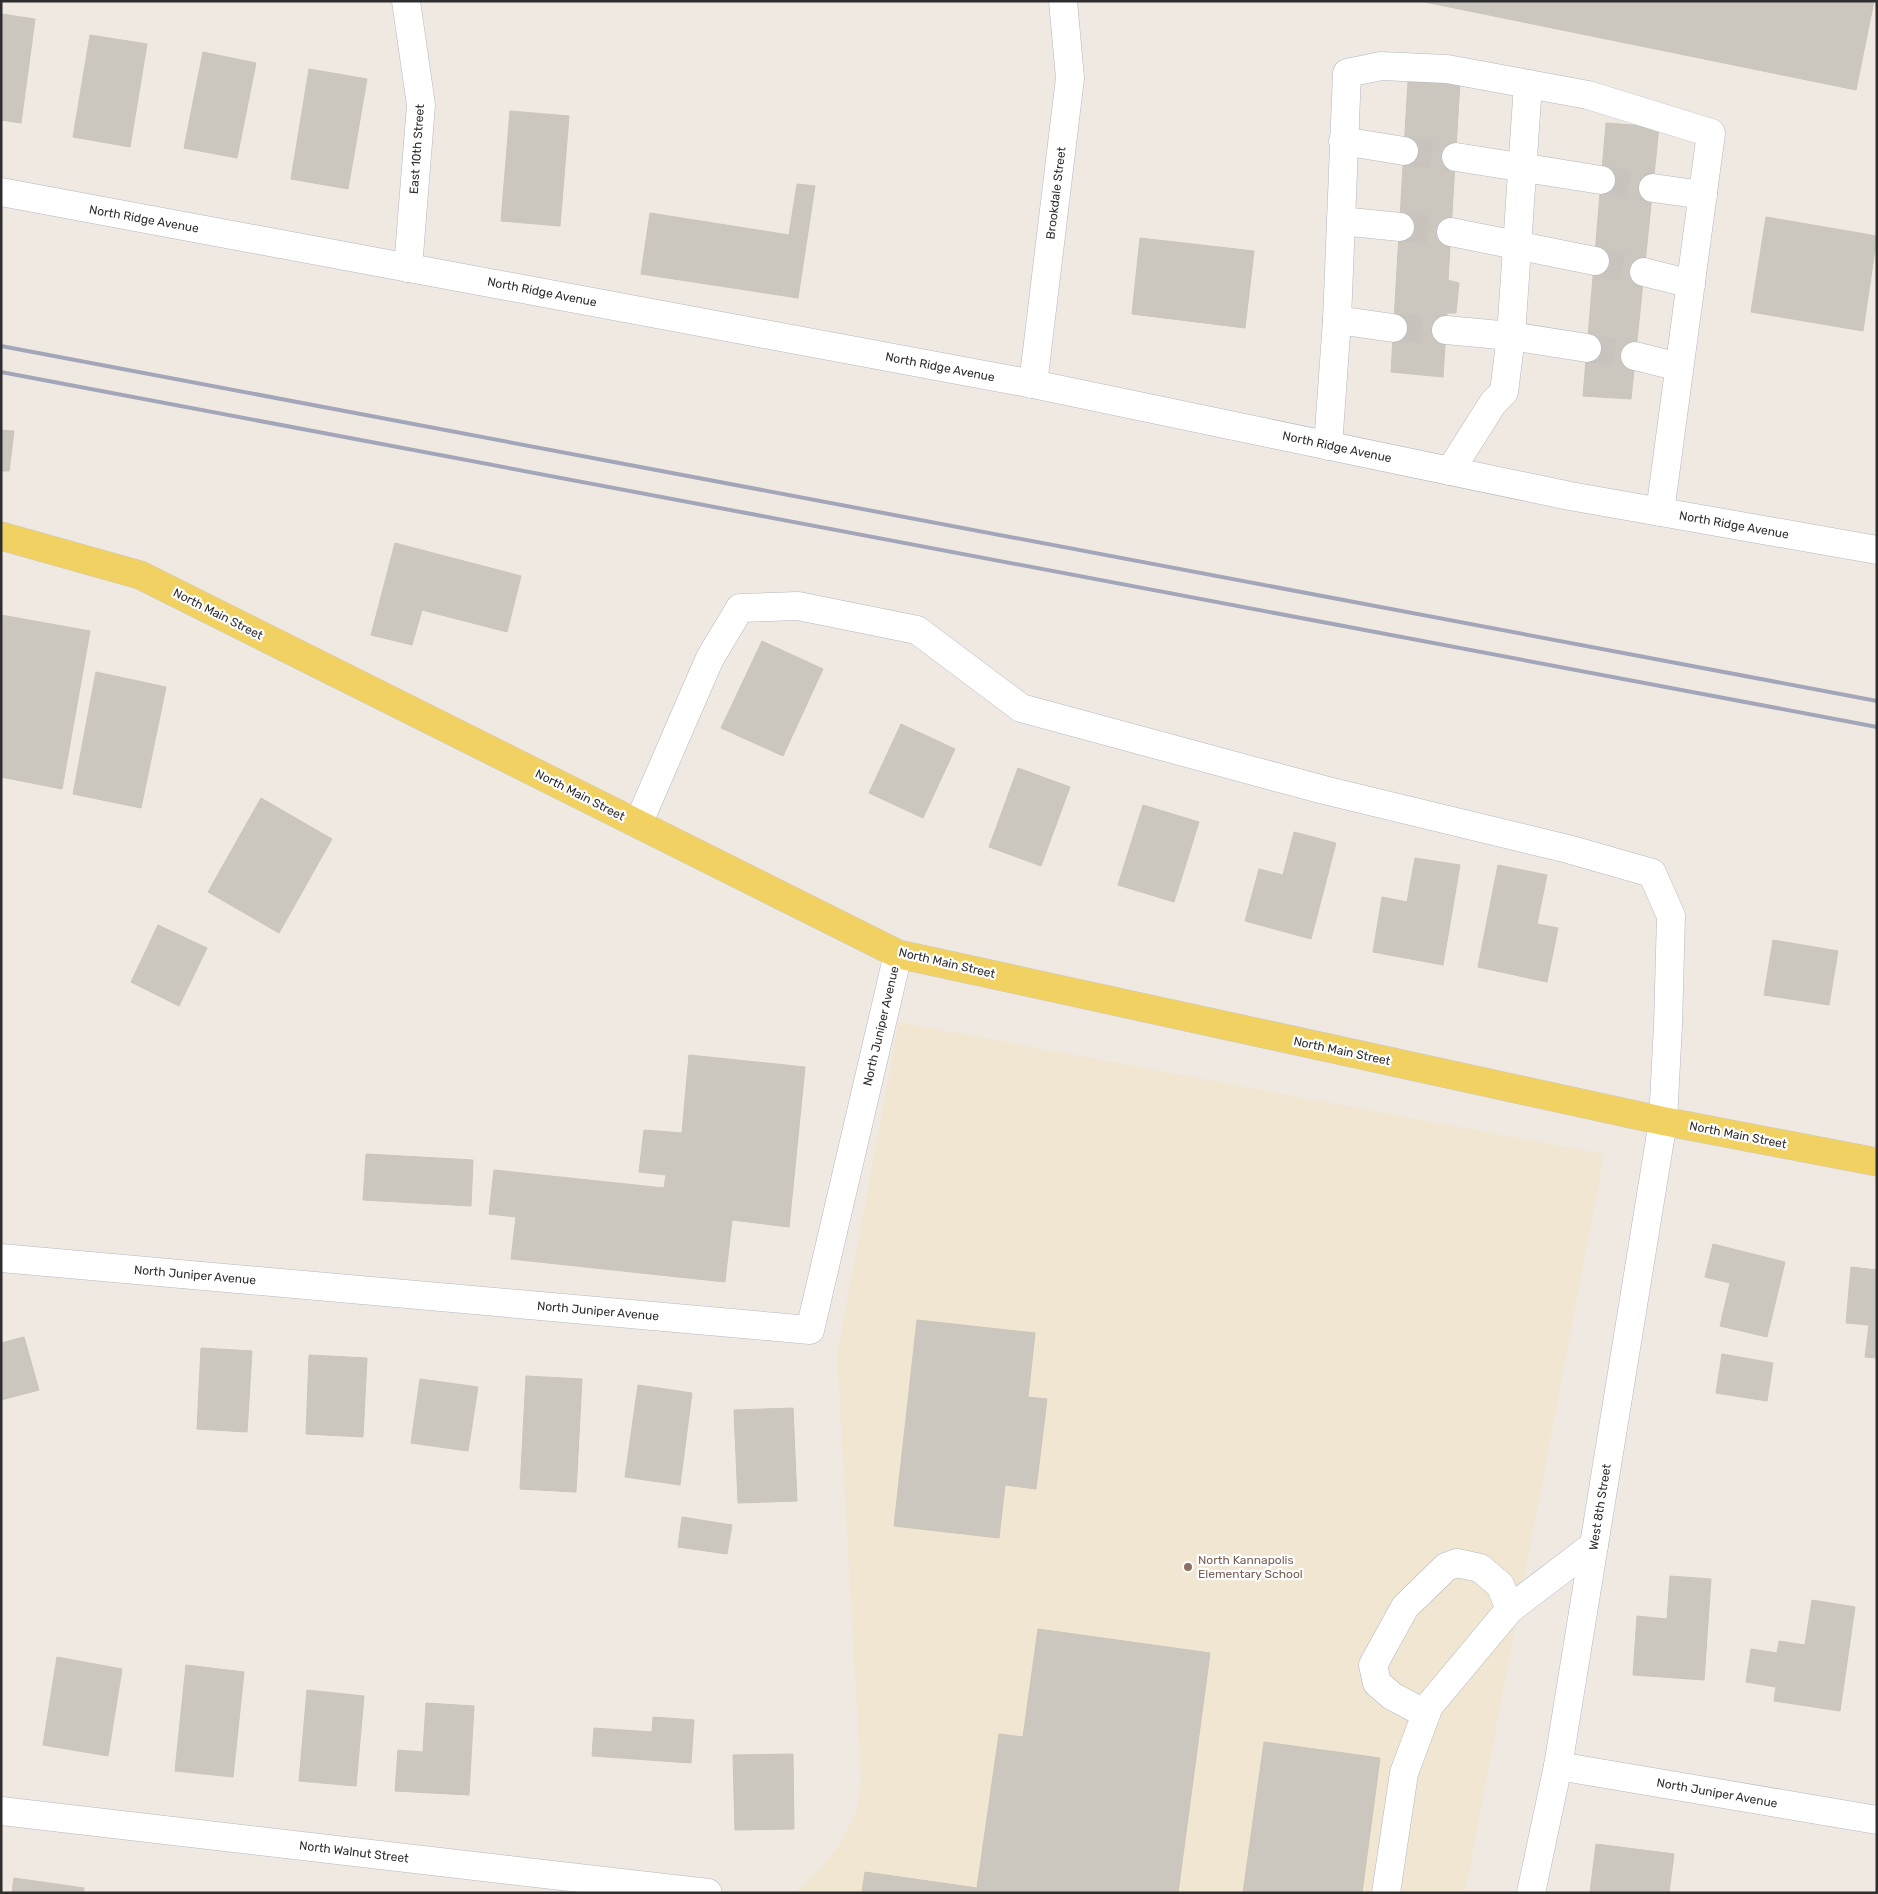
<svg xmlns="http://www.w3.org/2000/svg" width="1878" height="1894" viewBox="0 0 1878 1894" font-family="Rubik,sans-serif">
<rect width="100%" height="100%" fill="#efe9e1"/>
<path fill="#f0e6d1" d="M899,1022l705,132 -139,739h-670l19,-19 25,-28 18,-37 4,-30 -24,-424z"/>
<g fill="#cbc7bf" stroke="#cbc5ba">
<path d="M1420,1h454l-18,89z"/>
<path d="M1,14l34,5 -14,104 -20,-3z"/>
<path d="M90,35l57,9 -17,103 -57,-10z"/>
<path d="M203,52l53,11 -19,95 -53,-10z"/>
<path d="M309,69l58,10 -19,110 -57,-10z"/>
<path d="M1408,81l52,1 -12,198 11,3 -3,30h-9l-4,64 -52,-5z"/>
<path d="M510,111l59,5 -9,110 -59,-5z"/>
<path d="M1606,123l53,4 -28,272 -48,-3z"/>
<path d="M797,184l18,2 -17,112 -157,-24 9,-61 139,22z"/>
<path d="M1766,217l111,19 -14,95 -112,-19z"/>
<path d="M1140,238l114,13 -9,77 -113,-14z"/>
<path d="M1,430l13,1 -5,40h-8z"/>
<path d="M395,543l126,33 -14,56 -85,-22 -10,35 -41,-10z"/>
<path d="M1,615l89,16 -28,158 -61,-12z"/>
<path d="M762,641l61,28 -40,87 -62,-28z"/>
<path d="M96,672l70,15 -25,121 -68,-14z"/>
<path d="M901,724l54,25 -32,69 -54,-25z"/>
<path d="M1018,768l52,19 -29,79 -52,-19z"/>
<path d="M261,798l71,41 -53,94 -71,-41z"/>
<path d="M1143,805l56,17 -25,80 -56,-17z"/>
<path d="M1294,832l42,11 -25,96 -66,-18 14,-52 24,6z"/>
<path d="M1415,858l45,7 -17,100 -70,-13 9,-55 25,5z"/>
<path d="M1498,865l49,10 -10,49 21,4 -11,54 -69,-15z"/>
<path d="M158,925l49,23 -28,58 -48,-24z"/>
<path d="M1773,940l65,11 -9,54 -65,-10z"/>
<path d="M689,1055l116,12 -16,160 -57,-7 -7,62 -214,-23 5,-42 -27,-3 5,-44 170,18 2,-13 -27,-3 5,-42 38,3z"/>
<path d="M366,1154l107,6 -2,46 -108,-6z"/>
<path d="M1713,1244l72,18 -18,75 -47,-11 10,-43 -25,-6z"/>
<path d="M1851,1267l26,3v88l-12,-1 4,-32 -23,-2z"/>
<path d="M917,1320l118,13 -7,64 19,2 -11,90 -31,-4 -6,53 -105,-12z"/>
<path d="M24,1337l15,53 -38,10v-57z"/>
<path d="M201,1348l51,3 -5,81 -50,-3z"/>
<path d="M1722,1354l51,9 -6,38 -51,-8z"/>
<path d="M309,1355l58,3 -4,79 -57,-3z"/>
<path d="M526,1376l56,3 -6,113 -56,-3z"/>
<path d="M420,1379l58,8 -10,64 -57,-8z"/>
<path d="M638,1385l54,8 -12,92 -55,-8z"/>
<path d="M793,1408l4,93 -59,2 -4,-93z"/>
<path d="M682,1517l50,8 -5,29 -49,-7z"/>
<path d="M1670,1576l41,3 -7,101 -71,-5 4,-59 30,3z"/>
<path d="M1812,1600l43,7 -15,104 -66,-10 2,-14 -30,-5 5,-33 26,4 2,-12 26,4z"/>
<path d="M1038,1629l172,24 -32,240h-316l3,-21 112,16 22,-154 24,3z"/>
<path d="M57,1657l65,12 -14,87 -65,-11z"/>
<path d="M186,1665l58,7 -11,105 -58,-6z"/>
<path d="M307,1690l57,6 -8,90 -57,-5z"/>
<path d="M426,1703l48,3 -5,89 -74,-4 3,-41 25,2z"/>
<path d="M653,1717l41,3 -3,43 -99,-7 2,-28 58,4z"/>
<path d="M1264,1742l116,16 -18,135h-119z"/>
<path d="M793,1754l1,75 -59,1 -2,-75z"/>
<path d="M1596,1844l78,10 -5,39h-79z"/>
<path d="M14,1878l70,10 -1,5h-71z"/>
</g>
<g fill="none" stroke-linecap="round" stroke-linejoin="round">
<g stroke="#c8c4bd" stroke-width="28" stroke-dasharray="28 14" stroke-linecap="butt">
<path d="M1404,151l52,6"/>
<path d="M1601,180l52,8"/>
<path d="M1400,227l51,5"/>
<path d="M1595,261l49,11"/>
<path d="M1393,328l53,2"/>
<path d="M1587,348l48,8"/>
</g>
<defs>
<g id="minor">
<path d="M406,1l15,104 -13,163"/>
<path d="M1343,141l61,10"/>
<path d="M1456,157l145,23"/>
<path d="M1653,188l50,7"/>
<path d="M1,192l1032,192 537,112 307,54"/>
<path d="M1341,221l59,6"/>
<path d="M1451,232l144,29"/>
<path d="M1644,272l47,12"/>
<path d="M1337,320l56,8"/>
<path d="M1446,330l65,6 76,12"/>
<path d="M1635,356l44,11"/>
<path d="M1033,384l37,-306 -7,-77"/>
<path d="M1328,446l9,-126 10,-247 34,-7 66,3 141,26 123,38 -51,379"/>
<path d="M1450,471l43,-68 11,-11 7,-56 17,-252"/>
<path d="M638,824l72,-166 30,-50 58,-2 119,24 104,78 303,82 244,59 84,24 19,43 -3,109 -5,96 -105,645 -27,127"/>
<path d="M1,1258l809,72 88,-376"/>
<path d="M1426,1714l-34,-18 -15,-13 -4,-18 32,-58 41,-40 11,-4 23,5 20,17 10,24"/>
<path d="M1558,1766l319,54"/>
<path d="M1,1811l707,82"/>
<path d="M1386,1893l18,-120 25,-67 81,-97 84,-64"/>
</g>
<path id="major" d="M1,536l139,39 758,379 765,167 214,41"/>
</defs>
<use href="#minor" stroke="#b4b7c1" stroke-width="29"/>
<use href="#major" stroke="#c9c9c9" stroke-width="29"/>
<use href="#minor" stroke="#fff" stroke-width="28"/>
<use href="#major" stroke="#f2d163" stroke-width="28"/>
<g stroke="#a3a6b8" stroke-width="4">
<path d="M1,346l1876,355"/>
<path d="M1,372l1876,355"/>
</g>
</g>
<circle fill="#8d6e63" stroke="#fff" stroke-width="2" cx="1188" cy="1567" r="5"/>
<g text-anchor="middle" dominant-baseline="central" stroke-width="4.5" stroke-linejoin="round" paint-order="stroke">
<g font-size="12" fill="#2e2e2e" stroke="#fff">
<text transform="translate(417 149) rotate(-86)">East 10th Street</text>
<text transform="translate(1056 193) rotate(-83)">Brookdale Street</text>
<text transform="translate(144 219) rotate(10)">North Ridge Avenue</text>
<text transform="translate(542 292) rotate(11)">North Ridge Avenue</text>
<text transform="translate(940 367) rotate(11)">North Ridge Avenue</text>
<text transform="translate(1337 447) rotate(12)">North Ridge Avenue</text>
<text transform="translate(1734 525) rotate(10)">North Ridge Avenue</text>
<text transform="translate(218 614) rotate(27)">North Main Street</text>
<text transform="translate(580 795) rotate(27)">North Main Street</text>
<text transform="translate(947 963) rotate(13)">North Main Street</text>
<text transform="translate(881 1026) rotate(-77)">North Juniper Avenue</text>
<text transform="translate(1342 1051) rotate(12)">North Main Street</text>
<text transform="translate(1738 1135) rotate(11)">North Main Street</text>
<text transform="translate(195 1275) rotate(5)">North Juniper Avenue</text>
<text transform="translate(598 1311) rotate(5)">North Juniper Avenue</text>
<text transform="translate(1600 1507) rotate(-81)">West 8th Street</text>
<text transform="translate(1717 1793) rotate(10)">North Juniper Avenue</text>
<text transform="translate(354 1852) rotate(7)">North Walnut Street</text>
</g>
<g font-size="12" fill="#785e54" stroke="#fff" text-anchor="start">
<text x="1198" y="1560">North Kannapolis<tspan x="1198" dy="14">Elementary School</tspan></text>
</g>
</g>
<rect width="1878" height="1894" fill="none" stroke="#2e2e2e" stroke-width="5"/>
</svg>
